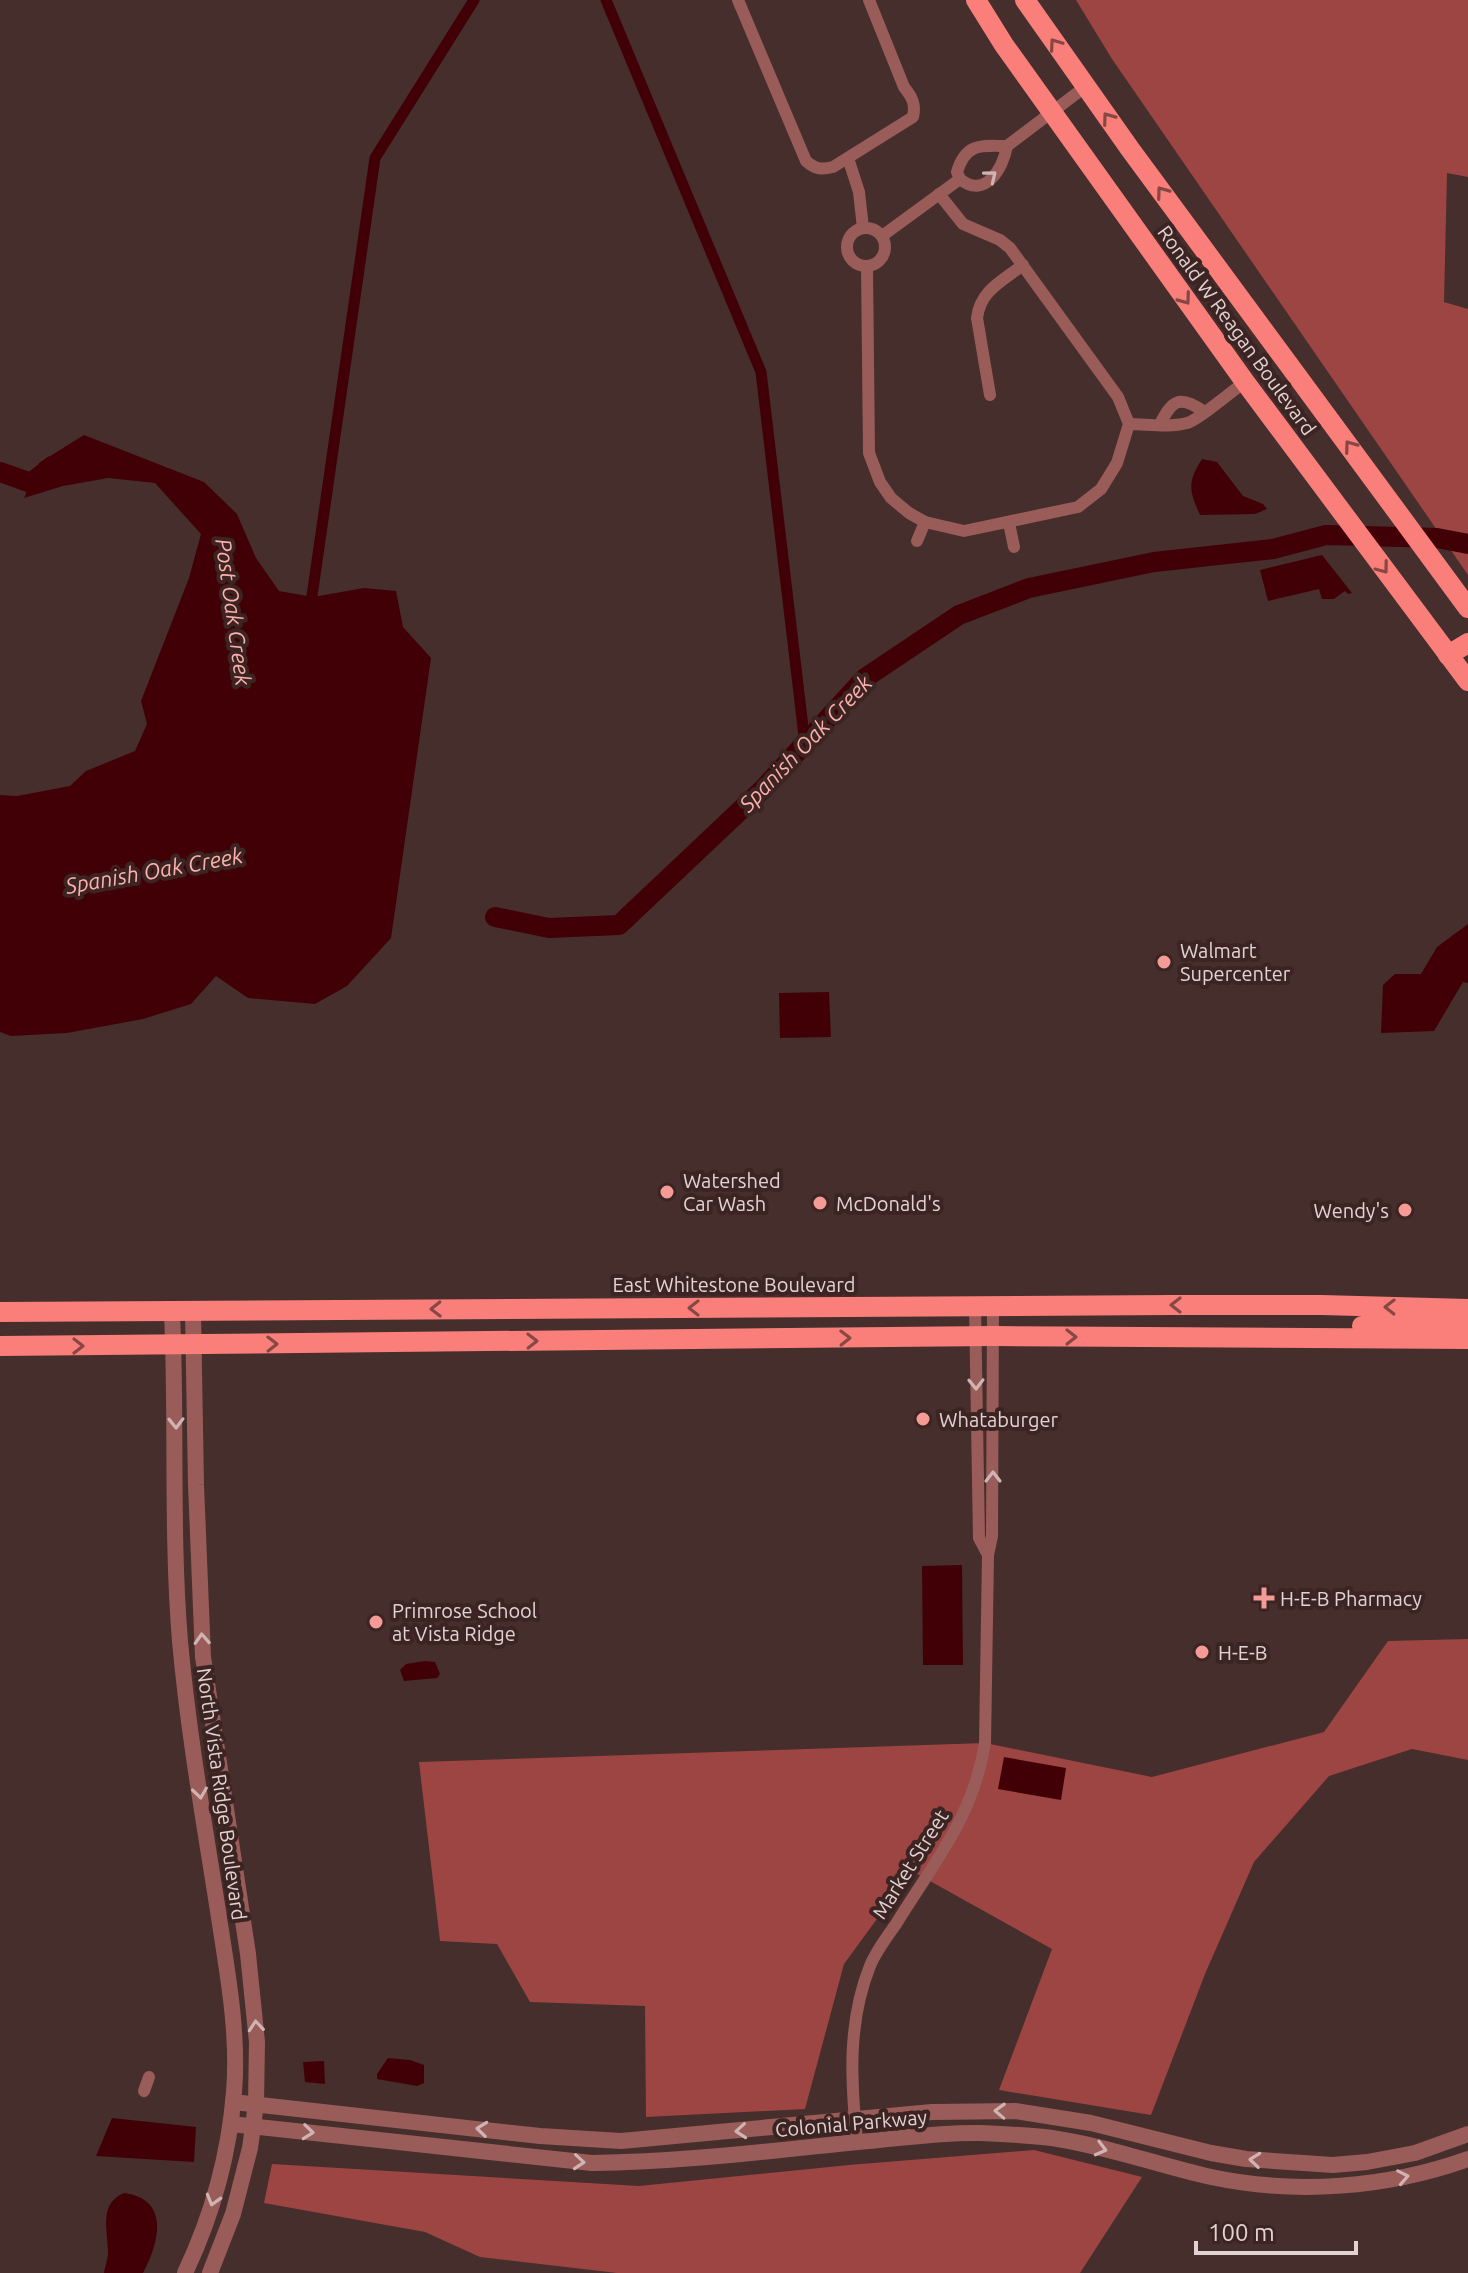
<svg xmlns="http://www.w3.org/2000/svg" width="1468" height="2273" viewBox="0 0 1468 2273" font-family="Ubuntu,sans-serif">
<rect width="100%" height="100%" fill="#462e2c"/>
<g fill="#9d4543">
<path d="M1076,0h392v177l-21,-4 -3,129 24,7v266l-356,-516z"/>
<path d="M1468,1639v121l-56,-11 -83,27 -75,86 -49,112 -54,141 -152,-25 53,-141 -140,-78 -68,93 -39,145 -159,8 -1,-111 -115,-4 -33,-58 -57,-3 -21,-179 566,-19 167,34 172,-45 64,-91z"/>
<path d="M1034,2150l108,27 -62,96h-463l-137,-16 -55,-25 -161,-29 8,-39 367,22 210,-21z"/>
</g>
<g fill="#410006">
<path d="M84,435l120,47 33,32 19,44 23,33 34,6 51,-9 32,3 7,36 28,31 -40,280 -44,48 -32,18 -67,-6 -32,-22 -25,28 -48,15 -76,14 -56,3 -11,-4v-237l17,1 53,-10 16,-15 49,-20 12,-27 -6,-23 48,-123 12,-44 -46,-51 -47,-5 -45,8 -39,12 15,-35z"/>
<path d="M1202,459l15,3 26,34 20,8 4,5 -12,5 -55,1c-11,-25 -13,-32 2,-56z"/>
<path d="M1322,555l30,38 -4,1 -3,-3 -11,8h-12l-3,-10 -51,12 -8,-31z"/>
<path d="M1468,924v59l-5,-1 -29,49 -53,2 2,-48 12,-11h26l16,-27z"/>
<path d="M829,992l2,45 -51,1 -1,-45z"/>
<path d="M962,1565l1,100h-40l-1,-99z"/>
<path d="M425,1661l10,1 5,12 -3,4 -33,3 -4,-11 6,-6z"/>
<path d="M1004,1757l62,11 -5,32 -63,-11z"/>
<path d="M388,2058l22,2 14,5v18l-7,3 -40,-7v-5z"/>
<path d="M324,2061l1,23 -20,-2 -2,-20z"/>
<path d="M112,2118l84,9 -2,35 -98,-6z"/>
<path d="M124,2193c47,6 35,51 19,80h-39c1,-7 4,-14 4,-20 0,-23 -10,-49 16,-60z"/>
</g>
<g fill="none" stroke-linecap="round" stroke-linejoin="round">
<g stroke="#410006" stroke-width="11">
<path d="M606,0l155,372 44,372"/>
<path d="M310,610l65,-452 99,-158"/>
</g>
<g stroke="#410006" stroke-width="20">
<path d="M0,472l31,11 21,-17"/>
<path d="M495,917l54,11 70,-3 144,-136 102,-111 94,-63 70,-27 125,-26 119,-13 53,-14 111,3 31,6"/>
</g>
<g stroke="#995c59" stroke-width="12">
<path d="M738,0l68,161c9,8 15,9 27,6l80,-50c3,-13 -1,-20 -9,-30l-35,-87"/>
<path d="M848,158l11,34 4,36"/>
<path d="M960,179l-3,-7c9,-30 25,-26 50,-26l78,-59"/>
<path d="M960,179c25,21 43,-11 47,-33"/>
<circle cx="866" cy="247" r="19"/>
<path d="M882,236l78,-57"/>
<path d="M867,266l2,187 11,29 11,16 18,15 16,9 39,9 114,-24 23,-18 16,-26 12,-39 -11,-27 -108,-149 -10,-8 -37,-16 -24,-30"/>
<path d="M990,395l-13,-77c3,-27 25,-37 46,-53"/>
<path d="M1129,424c18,0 40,4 58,-1 10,-2 46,-33 58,-41"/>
<path d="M1160,424c12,-23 19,-30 43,-13"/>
<path d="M1009,523l5,24"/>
<path d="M917,541l8,-19"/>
<path d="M975,1306l4,232 9,17"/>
<path d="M144,2091l5,-14"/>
<path d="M857,2142c-6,-59 -10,-119 13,-176 6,-15 17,-29 26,-42 38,-62 77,-106 89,-181l3,-188 4,-19 1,-229"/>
</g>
<g stroke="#995c59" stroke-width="16">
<path d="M172,1313c5,109 -1,219 8,328 8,90 24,181 38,270 9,60 21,121 16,181 -5,63 -22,124 -49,181"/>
<path d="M193,1313l3,172 7,172 45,297 9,88 -1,62 -6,44 -17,66 -23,59"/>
<path d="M233,2102l307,34 81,5 311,-29 83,-1 76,12 120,30 35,6 87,6 34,-3 48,-9 53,-19"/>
<path d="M231,2124l361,39c89,-1 178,-12 266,-21 40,-3 81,-10 121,-9 24,1 49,2 73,5 54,8 106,27 159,39 85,18 176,11 257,-18"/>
</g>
<g stroke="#fa7e7a" stroke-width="20">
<path d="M976,0l28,45 241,337 223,299"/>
<path d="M1025,0l105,149 338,459"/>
<path d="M1448,655l20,-12"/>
<path d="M0,1312l1171,-7h151l146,4"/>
<path d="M1362,1326l89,-2 17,-3"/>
<path d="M0,1346l993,-10 475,3"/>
</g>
</g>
<defs><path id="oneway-chevron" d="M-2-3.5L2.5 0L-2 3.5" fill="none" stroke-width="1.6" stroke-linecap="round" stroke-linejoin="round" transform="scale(2)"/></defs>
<g stroke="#874845">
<use href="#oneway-chevron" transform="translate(1055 44) rotate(-125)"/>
<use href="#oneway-chevron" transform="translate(1108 118) rotate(-126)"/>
<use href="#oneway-chevron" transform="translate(1162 192) rotate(-126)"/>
<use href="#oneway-chevron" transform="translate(1185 299) rotate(54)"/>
<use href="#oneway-chevron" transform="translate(1350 446) rotate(-126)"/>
<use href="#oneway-chevron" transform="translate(1383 568) rotate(53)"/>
<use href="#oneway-chevron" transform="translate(1176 1305) rotate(180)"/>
<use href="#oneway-chevron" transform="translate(1390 1307) rotate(-179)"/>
<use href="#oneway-chevron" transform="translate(694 1308) rotate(180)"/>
<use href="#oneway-chevron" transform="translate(436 1309) rotate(179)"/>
<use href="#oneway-chevron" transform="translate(1071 1337)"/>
<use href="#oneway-chevron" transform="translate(845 1338) rotate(-1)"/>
<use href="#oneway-chevron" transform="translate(532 1341) rotate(-1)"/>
<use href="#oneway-chevron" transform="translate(272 1344) rotate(-1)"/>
<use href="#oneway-chevron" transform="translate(78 1346)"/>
</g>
<g stroke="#d0b4b3">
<use href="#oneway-chevron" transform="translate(991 176) rotate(-39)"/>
<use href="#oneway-chevron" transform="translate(976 1384) rotate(89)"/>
<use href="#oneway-chevron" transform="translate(176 1423) rotate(89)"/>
<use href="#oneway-chevron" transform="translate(993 1477) rotate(-90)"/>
<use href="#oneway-chevron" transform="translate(202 1639) rotate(-93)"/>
<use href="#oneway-chevron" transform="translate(200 1793) rotate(82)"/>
<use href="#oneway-chevron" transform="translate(256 2026) rotate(-95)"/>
<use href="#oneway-chevron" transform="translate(1000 2111) rotate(-178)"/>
<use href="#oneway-chevron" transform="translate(482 2129) rotate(-174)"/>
<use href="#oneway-chevron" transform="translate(741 2131) rotate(175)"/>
<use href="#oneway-chevron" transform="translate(308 2132) rotate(6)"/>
<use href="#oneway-chevron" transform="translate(1101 2149) rotate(15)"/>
<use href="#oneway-chevron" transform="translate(1255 2160) rotate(-174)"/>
<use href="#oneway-chevron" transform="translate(579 2162) rotate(5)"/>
<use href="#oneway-chevron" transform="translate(1403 2177) rotate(-11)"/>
<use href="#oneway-chevron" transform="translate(213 2200) rotate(106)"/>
</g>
<g fill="#f59b97" stroke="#3b2422" stroke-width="3">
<circle cx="1164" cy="962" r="8"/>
<circle cx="667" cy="1192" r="8"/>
<circle cx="820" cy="1203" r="8"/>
<circle cx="1405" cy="1210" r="8"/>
<circle cx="923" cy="1419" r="8"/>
<path d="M1260 1586h8v8h8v8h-8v8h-8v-8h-8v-8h8z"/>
<circle cx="376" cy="1622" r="8"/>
<circle cx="1202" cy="1652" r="8"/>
</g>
<g text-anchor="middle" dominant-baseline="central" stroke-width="8" stroke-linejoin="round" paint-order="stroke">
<g font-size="20" fill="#e2d2d1" stroke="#3b2422">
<text transform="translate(1237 330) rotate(54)">Ronald W Reagan Boulevard</text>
<text x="734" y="1284">East Whitestone Boulevard</text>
<text transform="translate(222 1794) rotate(82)">North Vista Ridge Boulevard</text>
<text transform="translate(910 1864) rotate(-58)">Market Street</text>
<text transform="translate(851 2123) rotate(-5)">Colonial Parkway</text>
</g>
<g font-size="20" fill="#e2d2d1" stroke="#3b2422" text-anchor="start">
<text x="1180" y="950">Walmart<tspan x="1180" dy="23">Supercenter</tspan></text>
<text x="683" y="1180">Watershed<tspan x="683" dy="23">Car Wash</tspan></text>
<text x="836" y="1203">McDonald's</text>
<text x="1389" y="1210" text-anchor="end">Wendy's</text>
<text x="939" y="1419">Whataburger</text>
<text x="1280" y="1598">H-E-B Pharmacy</text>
<text x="392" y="1610">Primrose School<tspan x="392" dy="23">at Vista Ridge</tspan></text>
<text x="1218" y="1652">H-E-B</text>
</g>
<g font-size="22" font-style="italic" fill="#fdb1ad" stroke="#3b2422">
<text transform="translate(234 612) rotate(82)">Post Oak Creek</text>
<text transform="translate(805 743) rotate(-46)">Spanish Oak Creek</text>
<text transform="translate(154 870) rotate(-10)">Spanish Oak Creek</text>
</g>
</g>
<path d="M1196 2241v12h160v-12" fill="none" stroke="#e2d2d1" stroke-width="4"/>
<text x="1208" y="2241" font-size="24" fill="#e2d2d1" stroke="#3b2422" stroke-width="6" paint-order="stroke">100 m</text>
</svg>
